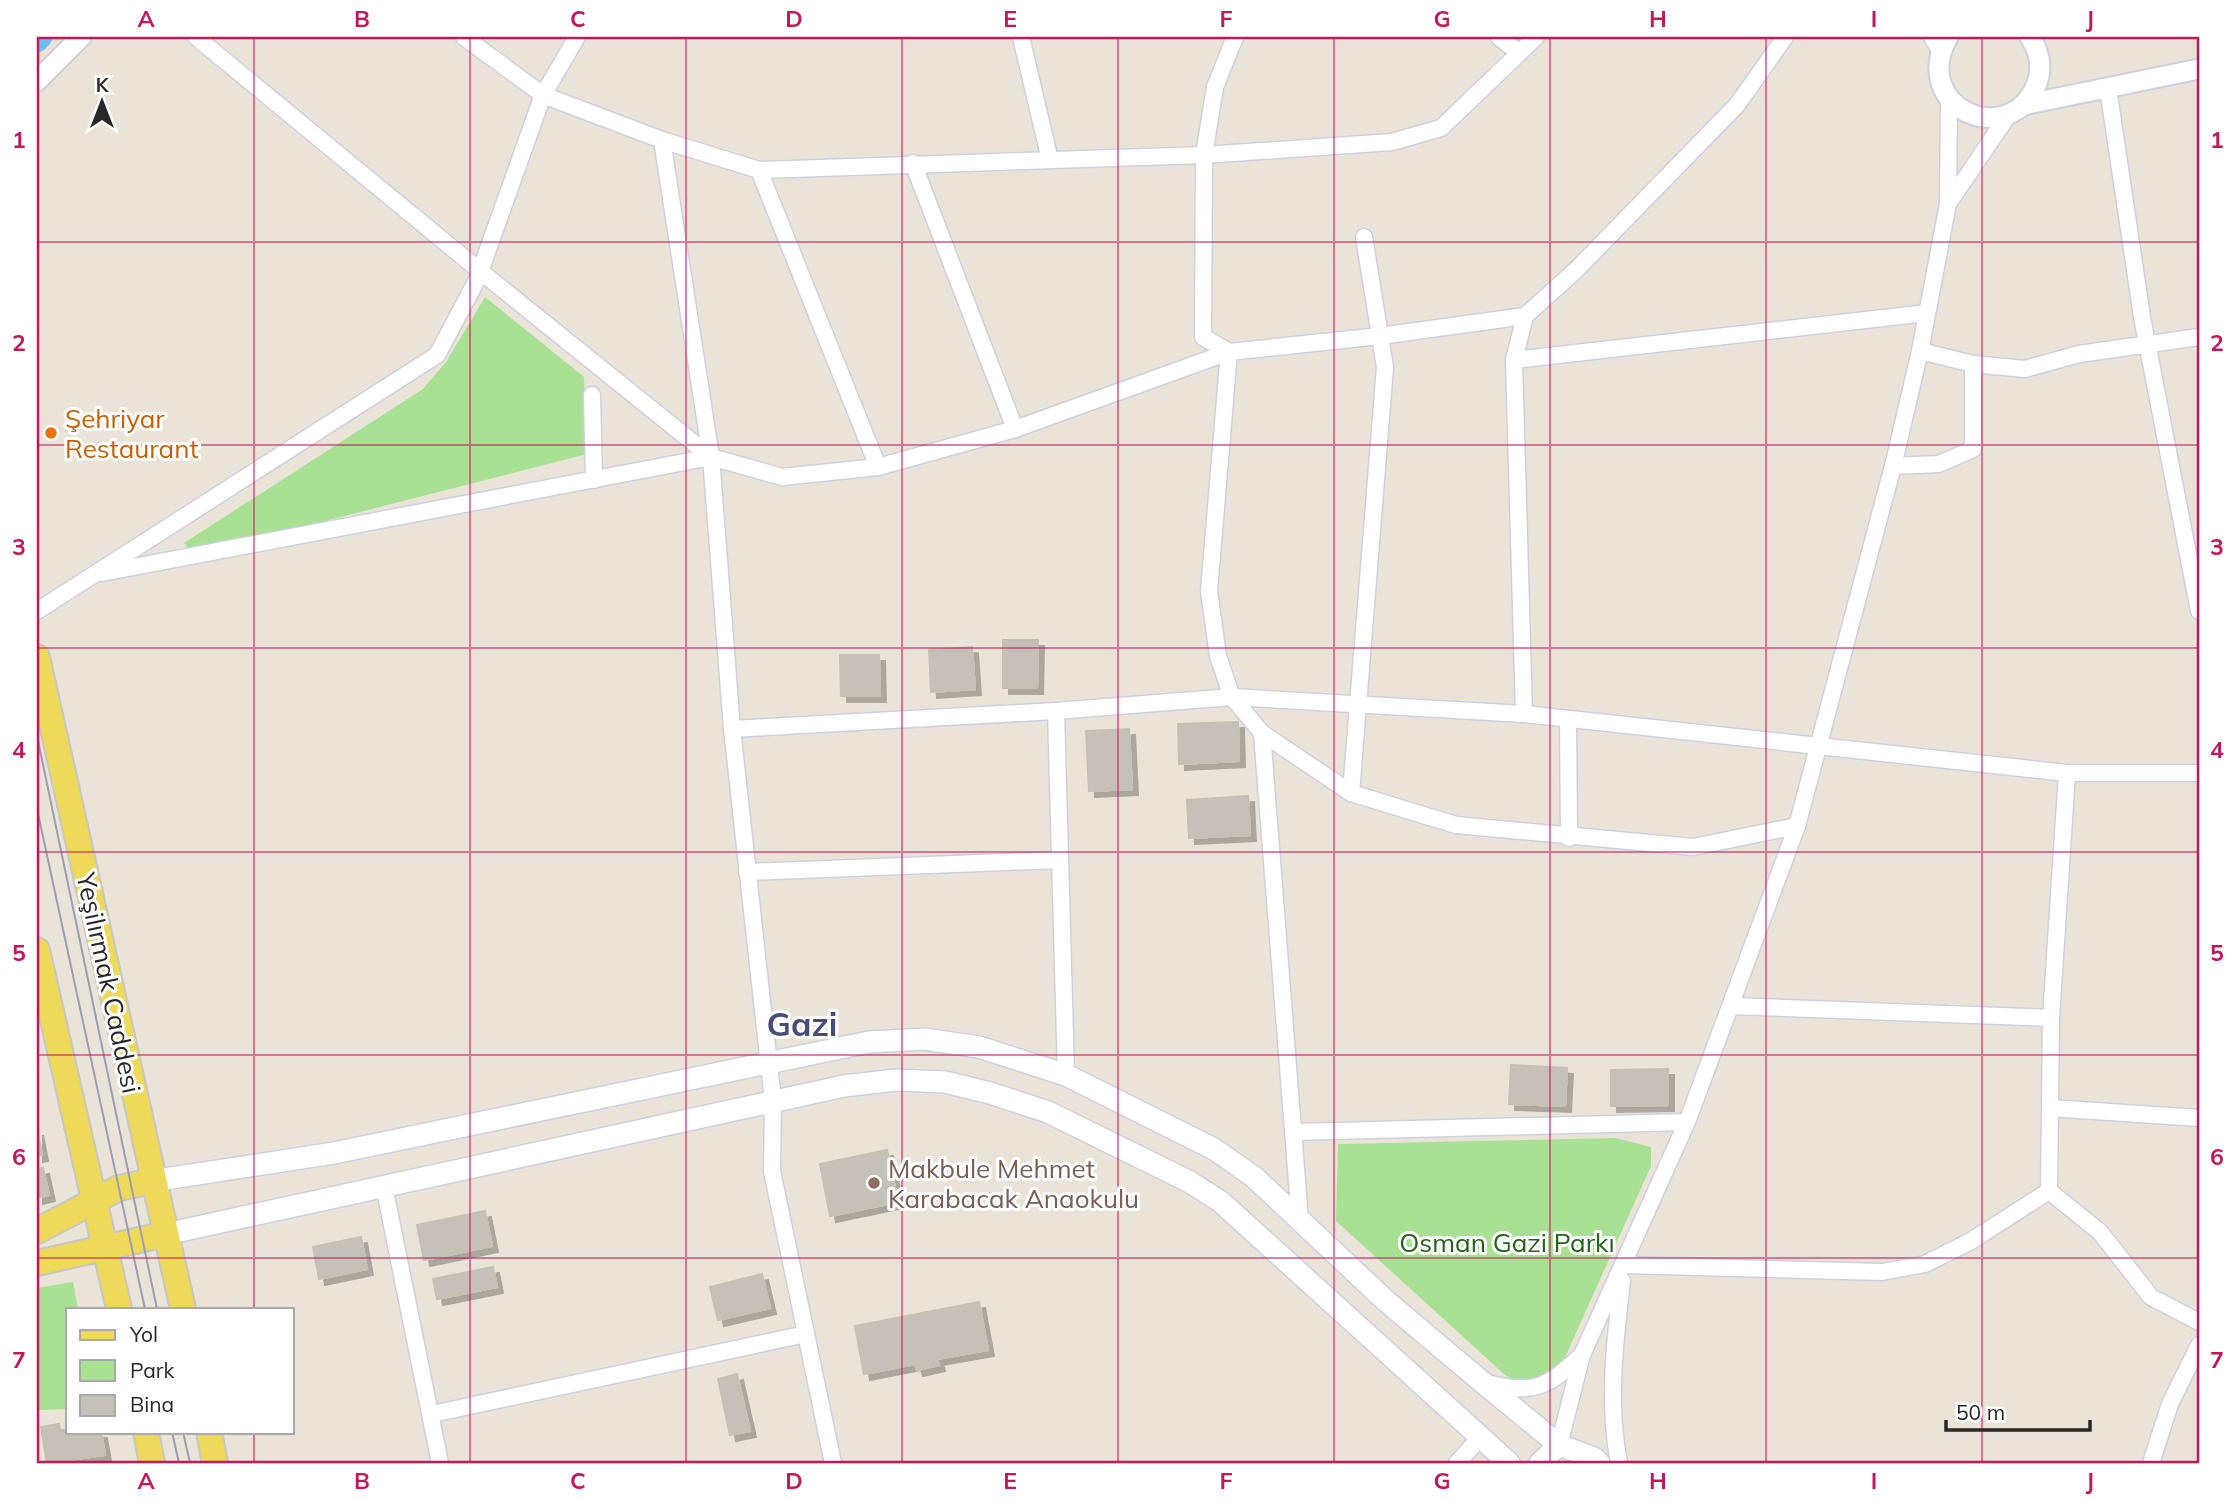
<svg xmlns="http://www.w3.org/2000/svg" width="2236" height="1500" viewBox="0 0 2236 1500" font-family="Mulish,sans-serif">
<defs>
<filter id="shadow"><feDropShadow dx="6" dy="6" stdDeviation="0" flood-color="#0004"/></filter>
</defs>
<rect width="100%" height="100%" fill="#eae4d8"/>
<g fill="#a8e194">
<path d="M485,297l99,80 3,77 -305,78 -85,25 -13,-14 239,-154 23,-27z"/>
<path d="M1616,1138l35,9v19l-89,198c-19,17 -35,27 -58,10l-168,-153 2,-77z"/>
<path d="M73,1282l5,27h-10v100l-31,1v-122z"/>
</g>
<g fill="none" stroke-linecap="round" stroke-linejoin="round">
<path stroke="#6abfed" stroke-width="21" d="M37,42l5,-5"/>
</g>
<g fill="#c5c1b8" stroke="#c5c0b3" stroke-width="2" filter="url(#shadow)">
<path d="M1003,640h35l-1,48h-34z"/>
<path d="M972,647l3,42 -44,3 -2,-42z"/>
<path d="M840,655h39l1,41h-39z"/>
<path d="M1238,722l1,39 -60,3 -1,-40z"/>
<path d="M1129,729l3,60 -43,2 -3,-60z"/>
<path d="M1248,796l2,39 -61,3 -2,-38z"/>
<path d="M1511,1065l56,3 -2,38 -56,-2z"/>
<path d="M1668,1069v36l-57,1v-36z"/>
<path d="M37,1129l5,26 -5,1z"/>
<path d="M887,1150l11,52 -68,14 -10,-52z"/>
<path d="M43,1168l6,27 -12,3v-29z"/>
<path d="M485,1211l7,35 -68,14 -7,-35z"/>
<path d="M361,1237l6,32 -48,10 -6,-32z"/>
<path d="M493,1267l4,20 -60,12 -4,-20z"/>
<path d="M762,1274l8,34 -52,12 -8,-33z"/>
<path d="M979,1302l9,48 -51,9 2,6 -22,5 -2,-6 -51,10 -9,-48z"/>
<path d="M737,1374l13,57 -20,4 -12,-56z"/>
<path d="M59,1424l1,6 41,2 4,23 -58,8 -6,-36z"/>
</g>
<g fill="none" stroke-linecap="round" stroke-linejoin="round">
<defs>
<g id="minor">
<path d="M196,37l284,234 231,186 71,20 96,-10 137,-38 214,-77 151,-16 145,-20 50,-45 162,-166 48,-68"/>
<path d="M464,37l79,58 119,45 97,30 445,-15 188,-13 49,-14 95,-91"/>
<path d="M1021,37l29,123"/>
<path d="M1499,37l20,16"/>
<path d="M1932,37l8,13"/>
<path d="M2108,88l34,229 57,294"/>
<path d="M662,140l49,317 21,272 41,372 -1,70 61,292"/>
<path d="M913,163l102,266"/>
<path d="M759,170l119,297"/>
<path d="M1948,204l61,-90"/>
<path d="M1920,351l53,13 52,5 54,-15 120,-17"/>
<path d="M1229,352l-20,239 9,65 14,41 30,36 89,60 105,32 237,22 104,-21"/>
<path d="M1229,352l-26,-15 1,-182 11,-68 20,-50"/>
<path d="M1514,360l413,-47"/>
<path d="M592,395l2,85"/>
<path d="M1893,466l46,-2 34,-15v-85"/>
<path d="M102,573l609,-116"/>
<path d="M37,611l400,-256 40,-75 66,-185 34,-58"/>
<path d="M1056,711l10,364"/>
<path d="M1524,714l-10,-354 11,-44"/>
<path d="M1568,719l1,119"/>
<path d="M732,729l324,-18 176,-14 292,17 543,59h132"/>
<path d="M1262,733l38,487"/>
<path d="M1351,793l34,-426 -21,-130"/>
<path d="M747,872l313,-12"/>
<path d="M1732,1006l319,12"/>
<path d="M2050,1108l149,10"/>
<path d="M1295,1132l392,-10"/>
<path d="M384,1186l56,277"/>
<path d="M2049,1191l2,-173 16,-245"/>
<path d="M1624,1265l258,7 43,-8 46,-23 78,-50 51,41 51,65 48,25"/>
<path d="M1487,1383c48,12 60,4 95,-28"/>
<path d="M432,1414l374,-80"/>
<path d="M1559,1445l23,-90 105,-233 110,-296 96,-360 27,-115 28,-147 1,-105"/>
<path d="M1457,1463l22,-24"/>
<path d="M1619,1463c-12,-60 -4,-122 3,-182"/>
<path d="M2151,1463l19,-59 29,-59"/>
</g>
<g id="tertiary">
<path d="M1948,37c-40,71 63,115 89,46 6,-16 2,-32 -7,-46"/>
<path d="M37,81l44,-44"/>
<path d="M2023,105l176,-36"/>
</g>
<g id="secondary">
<path d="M152,1181l182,-28 535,-111 55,-3 55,8 87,28 148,74 40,28 132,124 95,80 78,64 35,13 5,5"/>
<path d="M166,1234l678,-148 52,-6 49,2 45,11 58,19 142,70 31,20 288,261"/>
<path d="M1540,1463l19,-18"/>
</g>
<g id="primary">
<path d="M37,657l146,652"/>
<path d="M37,950l82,359"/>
<path d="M37,1231l82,-43 33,-7"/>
<path d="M37,1263l129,-29"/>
<path d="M146,1432l6,31"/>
<path d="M209,1432l6,31"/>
</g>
</defs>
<use href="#minor" stroke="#ced0e1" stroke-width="19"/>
<use href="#tertiary" stroke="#ced0e1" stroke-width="23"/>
<use href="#secondary" stroke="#ced0e1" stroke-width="24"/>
<use href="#primary" stroke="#c7c7c7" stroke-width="28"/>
<use href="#minor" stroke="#fff" stroke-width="16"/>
<use href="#tertiary" stroke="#fff" stroke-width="19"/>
<use href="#secondary" stroke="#fff" stroke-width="21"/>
<use href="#primary" stroke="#efd958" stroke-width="24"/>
<g stroke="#9c9db2" stroke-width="2">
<path d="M37,736l120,573"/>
<path d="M37,809l108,500"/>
<path d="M172,1432l7,31"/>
<path d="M183,1432l7,31"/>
</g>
</g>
<path fill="none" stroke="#c2185b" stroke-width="2" stroke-opacity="0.55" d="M254,37v1272M470,37v1426M686,37v1426M902,37v1426M1118,37v1426M1334,37v1426M1550,37v1426M1766,37v1426M1982,37v1426M37,242h2162M37,445h2162M37,648h2162M37,852h2162M37,1055h2162M37,1258h2162M254,1432v31"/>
<circle fill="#e8710a" stroke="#fff" stroke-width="2.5" cx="51" cy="433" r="7"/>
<circle fill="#8d6e63" stroke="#fff" stroke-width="2.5" cx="874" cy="1183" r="7"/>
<g text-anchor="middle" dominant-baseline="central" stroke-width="6" stroke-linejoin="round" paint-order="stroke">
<g font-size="26" fill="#c56008" stroke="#fff" text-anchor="start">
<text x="65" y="418">Şehriyar<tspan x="65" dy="30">Restaurant</tspan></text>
</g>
<g font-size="26" fill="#272727" stroke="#fff">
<text transform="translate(109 983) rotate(78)">Yeşilırmak Caddesi</text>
</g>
<g font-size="26" fill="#785e54" stroke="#fff" text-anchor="start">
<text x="888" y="1168">Makbule Mehmet<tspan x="888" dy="30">Karabacak Anaokulu</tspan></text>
</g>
<g font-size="26" fill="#226219" stroke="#fff">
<text x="1507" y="1242">Osman Gazi Parkı</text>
</g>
<g font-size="33" font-weight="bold" fill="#484d77" stroke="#fff">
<text x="802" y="1023">Gazi</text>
</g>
</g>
<rect width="2236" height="1500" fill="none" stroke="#ffffff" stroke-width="77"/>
<rect x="66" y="1308" width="228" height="126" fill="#ffffff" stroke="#a9a9a9" stroke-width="2"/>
<rect x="80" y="1330" width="35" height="10" fill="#efd958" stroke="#a9a9a9" stroke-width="2"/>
<text x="130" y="1342" font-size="21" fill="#272727">Yol</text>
<rect x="80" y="1360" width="35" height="21" fill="#a8e194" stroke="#a9a9a9" stroke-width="2"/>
<text x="130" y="1378" font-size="21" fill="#272727">Park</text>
<rect x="80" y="1395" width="35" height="21" fill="#c5c1b8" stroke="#a9a9a9" stroke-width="2"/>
<text x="130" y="1412" font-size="21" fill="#272727">Bina</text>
<g transform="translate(102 102)" stroke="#ffffff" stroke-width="5" paint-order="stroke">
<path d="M0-5L12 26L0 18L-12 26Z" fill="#272727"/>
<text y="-10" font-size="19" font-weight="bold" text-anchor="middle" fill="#272727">K</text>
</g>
<path d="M1946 1420v10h144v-10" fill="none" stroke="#272727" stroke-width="3.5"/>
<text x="1956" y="1420" font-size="21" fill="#272727" stroke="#ffffff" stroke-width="5" paint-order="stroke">50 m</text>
<rect x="38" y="38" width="2160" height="1424" fill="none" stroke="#c2185b" stroke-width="2.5"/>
<g font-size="23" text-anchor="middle" font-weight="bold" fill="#c2185b">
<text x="146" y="27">A</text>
<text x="362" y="27">B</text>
<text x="578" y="27">C</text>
<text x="794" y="27">D</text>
<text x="1010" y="27">E</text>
<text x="1226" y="27">F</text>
<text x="1442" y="27">G</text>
<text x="1658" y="27">H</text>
<text x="1874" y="27">I</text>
<text x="2090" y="27">J</text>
<text x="19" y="148">1</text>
<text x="2217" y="148">1</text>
<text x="19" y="351">2</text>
<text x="2217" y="351">2</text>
<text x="19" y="555">3</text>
<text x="2217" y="555">3</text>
<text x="19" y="758">4</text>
<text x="2217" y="758">4</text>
<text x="19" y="961">5</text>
<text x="2217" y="961">5</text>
<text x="19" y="1165">6</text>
<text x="2217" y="1165">6</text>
<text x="19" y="1368">7</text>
<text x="2217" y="1368">7</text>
<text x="146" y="1489">A</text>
<text x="362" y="1489">B</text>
<text x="578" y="1489">C</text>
<text x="794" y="1489">D</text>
<text x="1010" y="1489">E</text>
<text x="1226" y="1489">F</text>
<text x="1442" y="1489">G</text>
<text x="1658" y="1489">H</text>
<text x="1874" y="1489">I</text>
<text x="2090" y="1489">J</text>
</g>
</svg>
